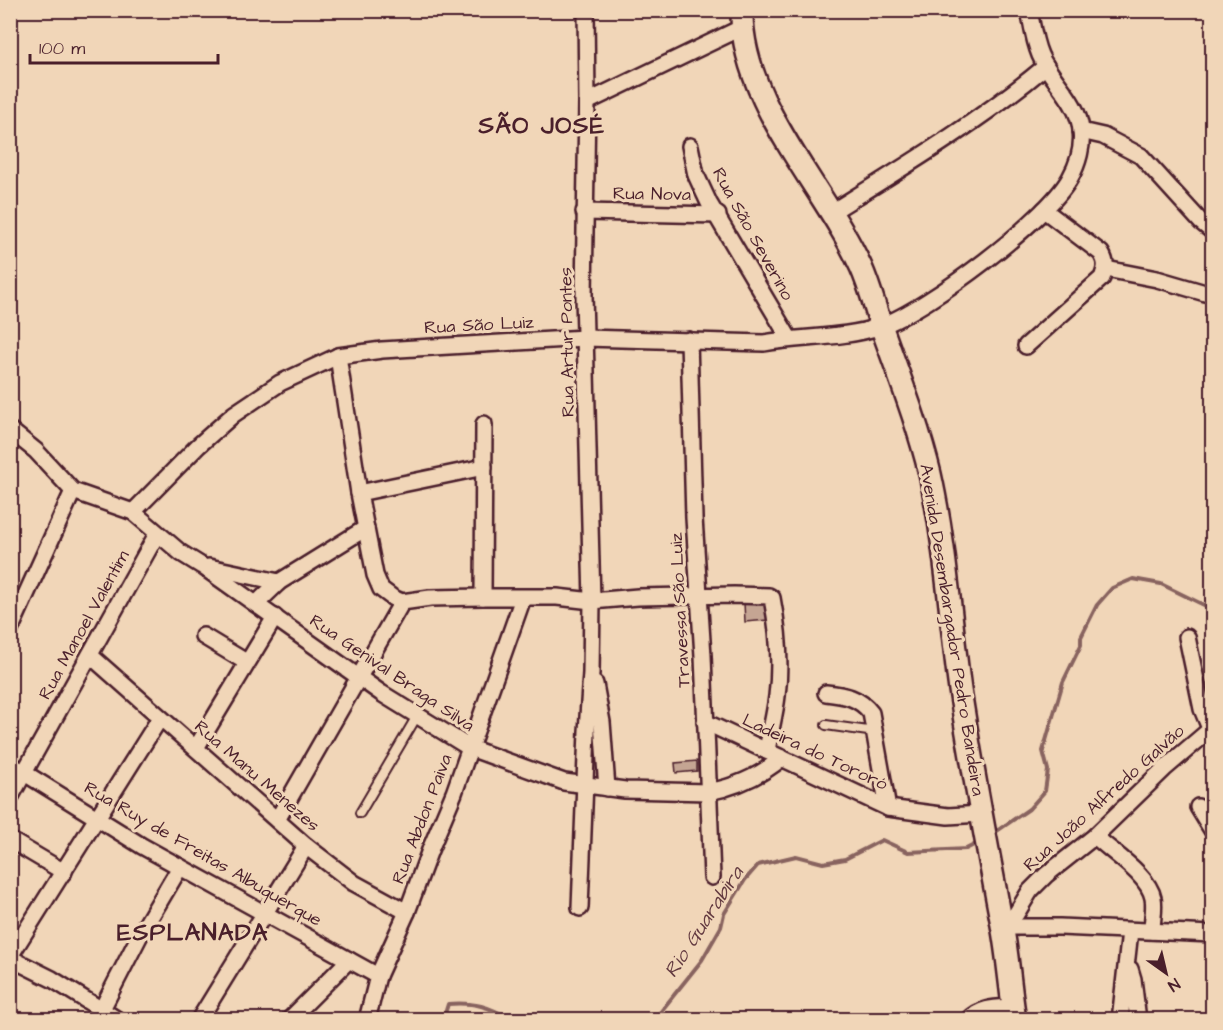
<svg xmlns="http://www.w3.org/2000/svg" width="1223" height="1030" viewBox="0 0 1223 1030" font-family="'Architects Daughter',sans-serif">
<rect width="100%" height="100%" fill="#f1d6b8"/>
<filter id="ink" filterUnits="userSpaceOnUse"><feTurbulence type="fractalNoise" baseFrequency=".0167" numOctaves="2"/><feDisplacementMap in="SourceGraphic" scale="12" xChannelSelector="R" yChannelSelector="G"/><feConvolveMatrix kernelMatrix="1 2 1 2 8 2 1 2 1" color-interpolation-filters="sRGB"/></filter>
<g filter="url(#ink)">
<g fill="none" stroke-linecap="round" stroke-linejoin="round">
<g stroke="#88635f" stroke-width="4">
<path d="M991,835l38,-26 16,-18 3,-21 -5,-19 20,-69 18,-37v-8l16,-32 15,-17 21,-9 28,5 51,25"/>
<path d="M443,1020l5,-16c26,-2 41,2 64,16"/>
<path d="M654,1020l48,-60 19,-33 3,-13 21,-34 13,-15 38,-9 27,7 22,-4 37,-19 26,12 58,-3 14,-7"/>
</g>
</g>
<g fill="#c5a593" stroke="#4a1f2b" stroke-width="1.5">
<path d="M768,602v18l-23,2 -1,-19z"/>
<path d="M697,761v10l-21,2 -1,-10z"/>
</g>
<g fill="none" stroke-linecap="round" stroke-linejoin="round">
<defs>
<g id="service">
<path d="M826,725l49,7"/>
<path d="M360,813l57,-97"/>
</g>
<g id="minor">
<path d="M587,102l154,-74"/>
<path d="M1081,131l22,5 38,20 60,66 11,9"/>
<path d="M690,146l6,29 13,28 80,135"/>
<path d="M584,212l134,3"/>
<path d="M830,213c74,-46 149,-91 216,-147"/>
<path d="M1106,269l51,10 55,16"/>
<path d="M689,340l5,178 9,138 9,221"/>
<path d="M1026,346l76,-68c4,-10 5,-15 -1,-25l-57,-43"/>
<path d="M338,356l21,137 16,82 6,14 12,9 9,4 28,-4 53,-1h74l35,4 46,-4 96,-2 35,1 3,2c6,31 9,67 5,98 -2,18 -7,36 -10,55"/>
<path d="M10,430l26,21 37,40 60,21 48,41 21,13 179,127 89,55 94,34 61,8 83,2c28,-5 52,-16 74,-34"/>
<path d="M359,493l125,-26"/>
<path d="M133,512l65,-66 36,-32 46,-31 58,-27 44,-6 203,-12 179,5c39,-7 80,-4 117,-17 47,-17 166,-106 189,-148 8,-14 13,-32 11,-48 -3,-30 -30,-49 -41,-75 -6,-14 -8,-30 -11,-45"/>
<path d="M209,567l70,15"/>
<path d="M483,597l1,-173"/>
<path d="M256,604l23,-22 87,-54"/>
<path d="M10,630l63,-139"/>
<path d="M203,636l43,26"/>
<path d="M1187,637l15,72 10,24"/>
<path d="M91,656l215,190 48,37 53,29"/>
<path d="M595,684l7,38 5,66"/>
<path d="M826,693c18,2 33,4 45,20l17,95"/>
<path d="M705,722l183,86 60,8 33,-2"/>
<path d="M196,748l79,-131"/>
<path d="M10,764l132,82 236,130"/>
<path d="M10,798l147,-264"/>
<path d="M1198,807l14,23"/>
<path d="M277,820l125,-218"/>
<path d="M1095,836c16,16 53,38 58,62 2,10 -1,22 -1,33"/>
<path d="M10,840l54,32"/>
<path d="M580,908l7,-177 4,-58 1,-72 -8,-306 3,-193 -1,-92"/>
<path d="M1002,927l14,-13 14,-23 16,-16 49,-39 69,-67 48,-41"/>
<path d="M1002,927h58l152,7"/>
<path d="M10,956l150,-238"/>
<path d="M10,958l42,21 66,41"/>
<path d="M1130,969l3,10 5,41"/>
<path d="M102,1009l39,-76 39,-66"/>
<path d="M199,1020l107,-174"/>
<path d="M289,1020l60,-60"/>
<path d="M367,1020l11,-44 29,-64 23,-62 24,-57 69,-195"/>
<path d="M969,1020c12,-13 28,-12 44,-13"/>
<path d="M1120,1020l10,-89"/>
</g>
<path id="secondary" d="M742,10c-2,92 83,177 119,257 9,20 14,41 21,61 17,48 36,96 48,146 16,71 20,144 30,216 12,78 27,156 42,235 6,31 8,63 13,95"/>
</defs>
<use href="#service" stroke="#4a1f2b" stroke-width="12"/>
<use href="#minor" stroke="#4a1f2b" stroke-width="20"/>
<use href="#secondary" stroke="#4a1f2b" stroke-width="26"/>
<use href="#service" stroke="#f1d6b8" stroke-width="8"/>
<use href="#minor" stroke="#f1d6b8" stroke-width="15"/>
<use href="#secondary" stroke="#f1d6b8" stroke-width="21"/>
</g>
</g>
<g text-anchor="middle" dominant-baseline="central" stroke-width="6" stroke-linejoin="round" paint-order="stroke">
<g font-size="18" fill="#4a1f2b" stroke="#f1d6b8">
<text transform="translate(652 194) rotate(1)">Rua Nova</text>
<text transform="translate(753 234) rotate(61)">Rua São Severino</text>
<text transform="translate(479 325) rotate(-3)">Rua São Luiz</text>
<text transform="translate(567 342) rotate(-91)">Rua Artur Pontes</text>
<text transform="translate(680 610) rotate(-93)">Travessa São Luiz</text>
<text transform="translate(84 625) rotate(-61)">Rua Manoel Valentim</text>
<text transform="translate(952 630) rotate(81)">Avenida Desembargador Pedro Bandeira</text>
<text transform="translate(392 673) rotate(34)">Rua Genival Braga Silva</text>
<text transform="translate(815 752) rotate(25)">Ladeira do Tororó</text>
<text transform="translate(257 776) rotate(41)">Rua Manu Menezes</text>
<text transform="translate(1104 798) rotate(-42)">Rua João Alfredo Galvão</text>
<text transform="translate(422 819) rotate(-69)">Rua Abdon Paiva</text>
<text transform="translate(203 854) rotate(30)">Rua Ruy de Freitas Albuquerque</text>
</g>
<g font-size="20" font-style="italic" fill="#643b41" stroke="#f1d6b8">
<text transform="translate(704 922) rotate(-57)">Rio Guarabira</text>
</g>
<g font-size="24" font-weight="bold" letter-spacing="1.5" fill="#4a1f2b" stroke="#f1d6b8">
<text x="542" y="126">SÃO JOSÉ</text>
<text x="193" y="933">ESPLANADA</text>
</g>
</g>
<rect width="1223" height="1030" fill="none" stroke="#f1d6b8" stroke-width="36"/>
<rect x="18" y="18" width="1187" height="994" fill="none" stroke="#4a1f2b" stroke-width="2" filter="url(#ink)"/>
<g transform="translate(1166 973) rotate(146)" stroke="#f1d6b8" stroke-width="4.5" paint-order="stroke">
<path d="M0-4.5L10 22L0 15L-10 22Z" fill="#4a1f2b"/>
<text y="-9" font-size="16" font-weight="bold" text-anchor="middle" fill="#4a1f2b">N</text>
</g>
<path d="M30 54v9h188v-9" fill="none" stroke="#4a1f2b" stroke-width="3"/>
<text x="39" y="54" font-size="18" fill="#4a1f2b" stroke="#f1d6b8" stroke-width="4.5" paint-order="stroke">100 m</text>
</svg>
